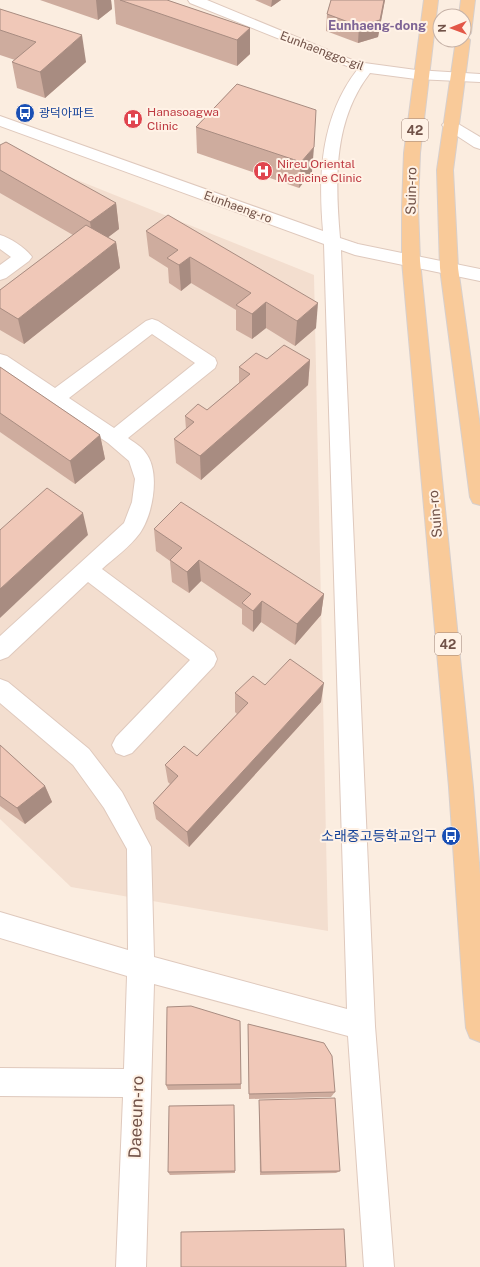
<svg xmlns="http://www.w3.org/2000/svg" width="480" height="1267" viewBox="0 0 480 1267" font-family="'Public Sans','Noto Sans KR',sans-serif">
<rect width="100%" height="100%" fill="#fbede0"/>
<path fill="#f3decf" d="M0,149l314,126 14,656 -257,-44 -71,-68z"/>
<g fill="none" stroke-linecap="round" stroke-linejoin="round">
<defs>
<g id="minor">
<path d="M188,0h19l150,62 59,8 64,4v8l-64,-3 -46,-6c-37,48 -35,107 -30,165l18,6 122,25v12l-125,-26 -14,-5 34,776 19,241h-30l-16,-231 -194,-52 -8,283h-30l7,-170 -123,-1v-28l124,1 3,-93 -127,-38v-26l128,38 -1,-101 -23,-41 -31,-43 -73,-62v-24l8,3 81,67 33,43 29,55 3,110 193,52 -23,-765 -324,-118v-10l323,115c-5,-57 -2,-114 34,-161l-167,-67z"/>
<path d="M450,120l5,2 25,15v12l-6,-2 -29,-19 -3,-3 3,-3z"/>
<path d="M0,235c10,3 26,13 32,22l-3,4 -23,17 -6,2v-15l11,-8 -11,-8z"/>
<path d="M152,319l6,2 57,37 2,5 -2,5 -87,70c5,4 13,8 17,14 16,19 8,62 -5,81 -10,14 -26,25 -38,36l112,83 3,7 -3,7 -82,87 -8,3 -8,-3 -4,-8 4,-8 74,-77 -102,-78 -80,75 -8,3v-24l124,-113 8,-21 3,-23 -6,-18 -21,-18 -108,-73v-16l7,2 48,32 91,-67zM152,334l43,29 -81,65 -45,-30z"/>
</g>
<g id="major">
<path d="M424,0h14l-18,153 -2,54 2,54 53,526 7,88v167l-10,-4 -4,-10 -3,-36 -14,-205 -47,-526v-54l2,-54z"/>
<path d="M461,0h14l-4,33 -4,4 3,3 -17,130 5,98 22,158v79l-7,-2 -3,-6 -30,-229 -3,-98 19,-130h8v-24h-5z"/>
</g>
</defs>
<use href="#minor" stroke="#dfc9bd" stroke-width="2"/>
<use href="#major" stroke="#d7cfcc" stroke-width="2"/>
<use href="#minor" fill="#fff" fill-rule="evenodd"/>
<use href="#major" fill="#f9ca99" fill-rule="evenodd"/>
</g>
<g fill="#ceac9e">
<path d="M40,0h71l1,9 -14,11z"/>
<path d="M114,0h53l83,28v26l-13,12 -121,-42z"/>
<path d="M255,0h26l-10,7z"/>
<path d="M331,0h54l-7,37 -20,6 -32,-12 1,-17z"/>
<path d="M0,9l86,53 -41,36 -28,-10 -5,-26 3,-2 -15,-5z"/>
<path d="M237,84l75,88 -13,16 -102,-35 -1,-26z"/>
<path d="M0,145l116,58 3,26 -11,8 8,5 4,26 -96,76 -24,-14v-40l73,-55 -73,-42z"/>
<path d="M146,231l170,97 -21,18 -29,-18 -14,11 -16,-9v-20l-45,-27 -10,8 -12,-8 -1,-15 -19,-12z"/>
<path d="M267,359l43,1 -2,25 -107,95 -25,-17 -2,-24 12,-10 -1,-13 22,-6 32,-27v-16z"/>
<path d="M0,367l100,68 5,24 -30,25 -75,-52z"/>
<path d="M154,529l170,65 -3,21 -26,30 -34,-23 -8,10 -11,-8v-15l-41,-28 -12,12 -17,-11 -2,-21 -14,-10z"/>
<path d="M265,685l56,17 -132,145 -33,-28 -3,-16 17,-19 -2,-2 -3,-17 32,-9 40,-42 -2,-2v-19z"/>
<path d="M0,745l45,41 7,16 -27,22 -25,-18z"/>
<path d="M240,1021l1,68 -73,1 -2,-5z"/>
<path d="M248,1024l87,68 -4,5 -82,2z"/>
<path d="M259,1100l81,71 -4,2 -76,2 -1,-71z"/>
<path d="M234,1105l1,68 -65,2 -2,-3z"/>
</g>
<g fill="#a88c81">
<path d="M96,0h15l1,9 -14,11z"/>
<path d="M272,0h9l-10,7z"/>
<path d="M384,0h1l-1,5 -6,32 -20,6 1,-17z"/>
<path d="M250,28v26l-13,12v-26z"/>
<path d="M82,35l4,27 -41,36 -5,-26z"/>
<path d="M314,147l-2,25 -13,16 2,-26z"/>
<path d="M116,203l3,26 -25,19 -4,-26z"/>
<path d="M116,242l4,26 -96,76 -6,-25z"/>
<path d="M190,257l1,26 -10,8 -2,-26z"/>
<path d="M266,302v26l-14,11v-25z"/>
<path d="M318,303l-2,25 -21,18 2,-25z"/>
<path d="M310,360l-2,25 -107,95 -1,-24z"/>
<path d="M100,435l5,24 -30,25 -5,-23z"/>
<path d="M83,513l5,22 -88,83v-29z"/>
<path d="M199,560l2,21 -12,12 -2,-21z"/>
<path d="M324,594l-3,21 -26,30 2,-21z"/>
<path d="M262,601l-1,21 -8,10v-21z"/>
<path d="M324,683l-3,19 -132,145 -2,-15z"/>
<path d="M45,786l7,16 -27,22 -8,-16z"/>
</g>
<g fill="#f0c8b8" stroke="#a88c81">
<path d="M120,0h47l83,28 -13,12z"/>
<path d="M331,0h53l-4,20 -21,6 -32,-12z"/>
<path d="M0,9l82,26 -42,37 -28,-10 24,-20 -36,-12z"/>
<path d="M237,84l79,26 -2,37 -13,15 -105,-35z"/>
<path d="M6,142l110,61 -26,19 -90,-52v-25z"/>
<path d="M168,215l150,88 -21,18 -31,-19 -14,12 -16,-9 15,-12 -61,-36 -11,8 -12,-7 11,-8 -32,-19z"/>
<path d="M86,225l30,17 -98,77 -18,-11v-18z"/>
<path d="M284,345l26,15 -110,96 -26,-17 20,-17 -9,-6 13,-12 9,6 43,-36 -11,-7 17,-14 11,6z"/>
<path d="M0,367l100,68 -30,26 -70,-48z"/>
<path d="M47,488l36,25 -83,76v-59z"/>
<path d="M181,502l143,92 -27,30 -35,-23 -9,10 -11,-8 9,-9 -52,-34 -12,12 -17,-12 12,-12 -28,-19z"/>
<path d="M290,659l34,24 -137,149 -34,-29 25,-27 -13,-11 19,-19 13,10 51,-53 -13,-10 18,-17 12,9z"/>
<path d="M0,745l45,41 -28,22 -17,-12z"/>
<path d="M191,1006l49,15 1,63 -75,1 1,-78z"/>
<path d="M248,1024l76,19 8,13 3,36 -86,2z"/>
<path d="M335,1098l5,73 -79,1 -2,-72z"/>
<path d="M234,1105l1,66 -67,1 1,-66z"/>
<path d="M344,1229l2,38h-165v-35z"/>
</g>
<defs>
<symbol id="bus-disc" viewBox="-11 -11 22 22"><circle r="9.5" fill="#1a4fb4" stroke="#fff2e6"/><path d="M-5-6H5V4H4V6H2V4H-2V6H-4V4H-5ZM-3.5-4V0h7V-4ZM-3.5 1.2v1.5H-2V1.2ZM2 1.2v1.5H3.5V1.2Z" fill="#fff"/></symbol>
<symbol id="hospital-disc" viewBox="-11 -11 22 22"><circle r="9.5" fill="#e0444e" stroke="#fff2e6"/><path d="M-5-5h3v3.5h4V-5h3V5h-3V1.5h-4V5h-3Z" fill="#fff"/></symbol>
</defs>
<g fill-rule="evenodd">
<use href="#bus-disc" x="14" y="102" width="22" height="22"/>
<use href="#hospital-disc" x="122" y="108" width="22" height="22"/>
<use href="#hospital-disc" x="252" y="160" width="22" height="22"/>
<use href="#bus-disc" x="440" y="825" width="22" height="22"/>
</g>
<g text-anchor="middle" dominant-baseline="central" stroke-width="4" stroke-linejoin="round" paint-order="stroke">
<g font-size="12" fill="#715248" stroke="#fff2e6">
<text transform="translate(322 51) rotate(21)">Eunhaenggo-gil</text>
<text transform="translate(238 207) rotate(20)">Eunhaeng-ro</text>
</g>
<g font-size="12" fill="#be3a42" stroke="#fff2e6" text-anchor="start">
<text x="147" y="112">Hanasoagwa<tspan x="147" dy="14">Clinic</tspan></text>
<text x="277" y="164">Nireu Oriental<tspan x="277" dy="14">Medicine Clinic</tspan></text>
</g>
<g font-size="12" fill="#164399" stroke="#fff2e6" text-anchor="start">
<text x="39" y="113">광덕아파트</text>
</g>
<g font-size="13" font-weight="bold" fill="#7e6495" stroke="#fff2e6">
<text x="377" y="25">Eunhaeng-dong</text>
</g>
<g fill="#fff2e6" stroke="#9c8277" stroke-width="1">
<rect x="402" y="119" width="26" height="22" rx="3"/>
<rect x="435" y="633" width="26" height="22" rx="3"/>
</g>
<g font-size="13" font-weight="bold" fill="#715248">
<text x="415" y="130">42</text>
<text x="448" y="644">42</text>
</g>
<g font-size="14" fill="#715248" stroke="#fff2e6">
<text transform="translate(411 191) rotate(-89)">Suin-ro</text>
<text transform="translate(435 514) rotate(-95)">Suin-ro</text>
</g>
<g font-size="14" fill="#164399" stroke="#fff2e6" text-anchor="end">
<text x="437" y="836">소래중고등학교입구</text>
</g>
<g font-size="17" fill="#715248" stroke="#fff2e6">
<text transform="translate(136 1117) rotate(-88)">Daeeun-ro</text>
</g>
</g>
<g transform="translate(452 28) rotate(269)"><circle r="19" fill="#fff2e6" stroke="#c6b2a7"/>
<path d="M0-3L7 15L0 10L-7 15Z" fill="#e35747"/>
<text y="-6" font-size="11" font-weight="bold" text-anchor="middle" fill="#715248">N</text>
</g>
</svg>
